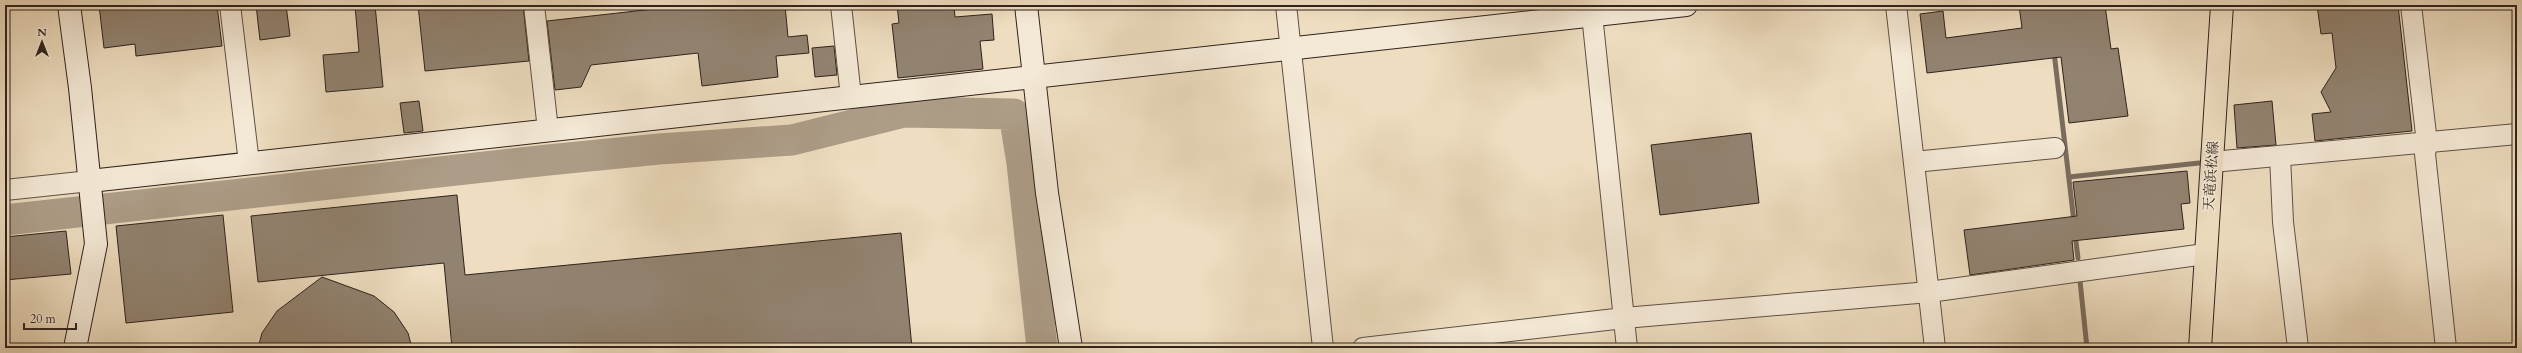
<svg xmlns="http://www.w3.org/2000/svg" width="2522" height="353" viewBox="0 0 2522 353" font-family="Cardo,'Noto Serif JP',serif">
<rect width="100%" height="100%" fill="#eeddc0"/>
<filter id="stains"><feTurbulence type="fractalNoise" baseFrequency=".005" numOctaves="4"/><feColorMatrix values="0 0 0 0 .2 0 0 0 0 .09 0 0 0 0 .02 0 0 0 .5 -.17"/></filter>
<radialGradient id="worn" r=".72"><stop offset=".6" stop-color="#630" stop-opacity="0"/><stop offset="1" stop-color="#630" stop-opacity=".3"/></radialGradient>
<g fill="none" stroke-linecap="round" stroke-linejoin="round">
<g stroke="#7a6c5d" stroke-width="5">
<path d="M2054,52l20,170"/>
<path d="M2069,177l130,-14"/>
<path d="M2075,234l3,24"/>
<path d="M2080,281l7,67"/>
</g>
<path stroke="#ad9d88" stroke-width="31" d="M5,220l543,-60 111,-11 133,-9 112,-28 110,2 8,49 20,185"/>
</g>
<g fill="#928371" stroke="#2e221c">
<path d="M99,5h118l5,41 -86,10 -1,-12 -31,4z"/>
<path d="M256,5h30l4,31 -30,4z"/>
<path d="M355,5h20l8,82 -57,5 -3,-37 36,-3z"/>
<path d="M418,5h105l6,56 -104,10z"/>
<path d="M689,5h96l3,32 19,-2 2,18 -33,3 2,21 -76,9 -4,-33 -107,12 -10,22 -26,3 -8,-69z"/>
<path d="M897,5h57l1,12 37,-3 2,26 -14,1 3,28 -85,9 -6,-54 7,-1z"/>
<path d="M2019,5h86l6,44 7,-1 10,68 -59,7 -8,-66 -134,16 -7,-59 23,-3 3,27 76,-10z"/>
<path d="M2317,5h81l14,126 -97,10 -3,-27 19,-2 -10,-20 15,-24 -4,-35 -11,1z"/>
<path d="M834,46l3,29 -22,2 -3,-29z"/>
<path d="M419,101l4,30 -19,2 -4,-30z"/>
<path d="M2272,101l4,44 -39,3 -3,-43z"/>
<path d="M1751,133l8,70 -99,12 -9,-70z"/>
<path d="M2187,171l3,32 -9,1 3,25 -112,12 2,19 -104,15 -6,-45 113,-14 -4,-34z"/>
<path d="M457,195l8,80 436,-42 11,115h-460l-8,-85 -186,19 -7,-66z"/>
<path d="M223,215l10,97 -107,11 -10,-97z"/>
<path d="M66,231l5,43 -66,6v-43z"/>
<path d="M322,277l52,19 20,16 14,21 4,15h-154l4,-15 15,-22z"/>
</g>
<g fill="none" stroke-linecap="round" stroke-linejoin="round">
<defs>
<g id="street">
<path d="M230,5l19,158"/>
<path d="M534,5l14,125"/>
<path d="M841,5l10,92"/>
<path d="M1286,5l37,343"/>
<path d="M1591,5l36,343"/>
<path d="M1896,5l39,343"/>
<path d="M2411,5l16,138 -2,11 21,194"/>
<path d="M2280,156l3,66 15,126"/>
<path d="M1914,162l141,-14"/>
<path d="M2212,162l305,-28"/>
<path d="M5,190l85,-9"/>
<path d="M1363,348l261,-30 305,-26 276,-38"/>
</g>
<g id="secondary">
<path d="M69,5l11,83 16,156 -21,104"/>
<path d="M1026,5l21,188 24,155"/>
<path d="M90,181l1596,-176"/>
</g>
<path id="primary" d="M2200,348l22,-343"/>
</defs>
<use href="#street" stroke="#5e5145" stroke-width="22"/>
<use href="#secondary" stroke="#2e221c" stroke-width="24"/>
<use href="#primary" stroke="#2e221c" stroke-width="24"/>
<use href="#street" stroke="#f4e9d6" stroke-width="20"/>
<use href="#secondary" stroke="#f4e9d6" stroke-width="22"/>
<use href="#primary" stroke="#eeddc0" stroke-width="22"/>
</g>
<g text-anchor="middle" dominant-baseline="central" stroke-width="3.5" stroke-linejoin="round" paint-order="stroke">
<g font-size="14" fill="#2e221c" stroke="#f4e9d6">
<text transform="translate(2211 176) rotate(-86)">天竜浜松線</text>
</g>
</g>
<rect width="2522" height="353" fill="none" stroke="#eeddc0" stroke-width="20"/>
<rect x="6" y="6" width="2510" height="341" fill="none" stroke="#2e221c" stroke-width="2"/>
<rect x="10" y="10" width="2502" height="333" fill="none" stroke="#2e221c"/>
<g transform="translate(42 42)" stroke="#f4e9d6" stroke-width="3" paint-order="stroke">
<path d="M0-3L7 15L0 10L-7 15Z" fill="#2e221c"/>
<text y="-6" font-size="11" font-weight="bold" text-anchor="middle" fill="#2e221c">N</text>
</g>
<path d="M24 323v6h52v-6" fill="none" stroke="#2e221c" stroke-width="2"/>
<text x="30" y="323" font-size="12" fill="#2e221c" stroke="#f4e9d6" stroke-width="3" paint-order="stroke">20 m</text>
<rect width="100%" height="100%" filter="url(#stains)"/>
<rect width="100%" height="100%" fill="url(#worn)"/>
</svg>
